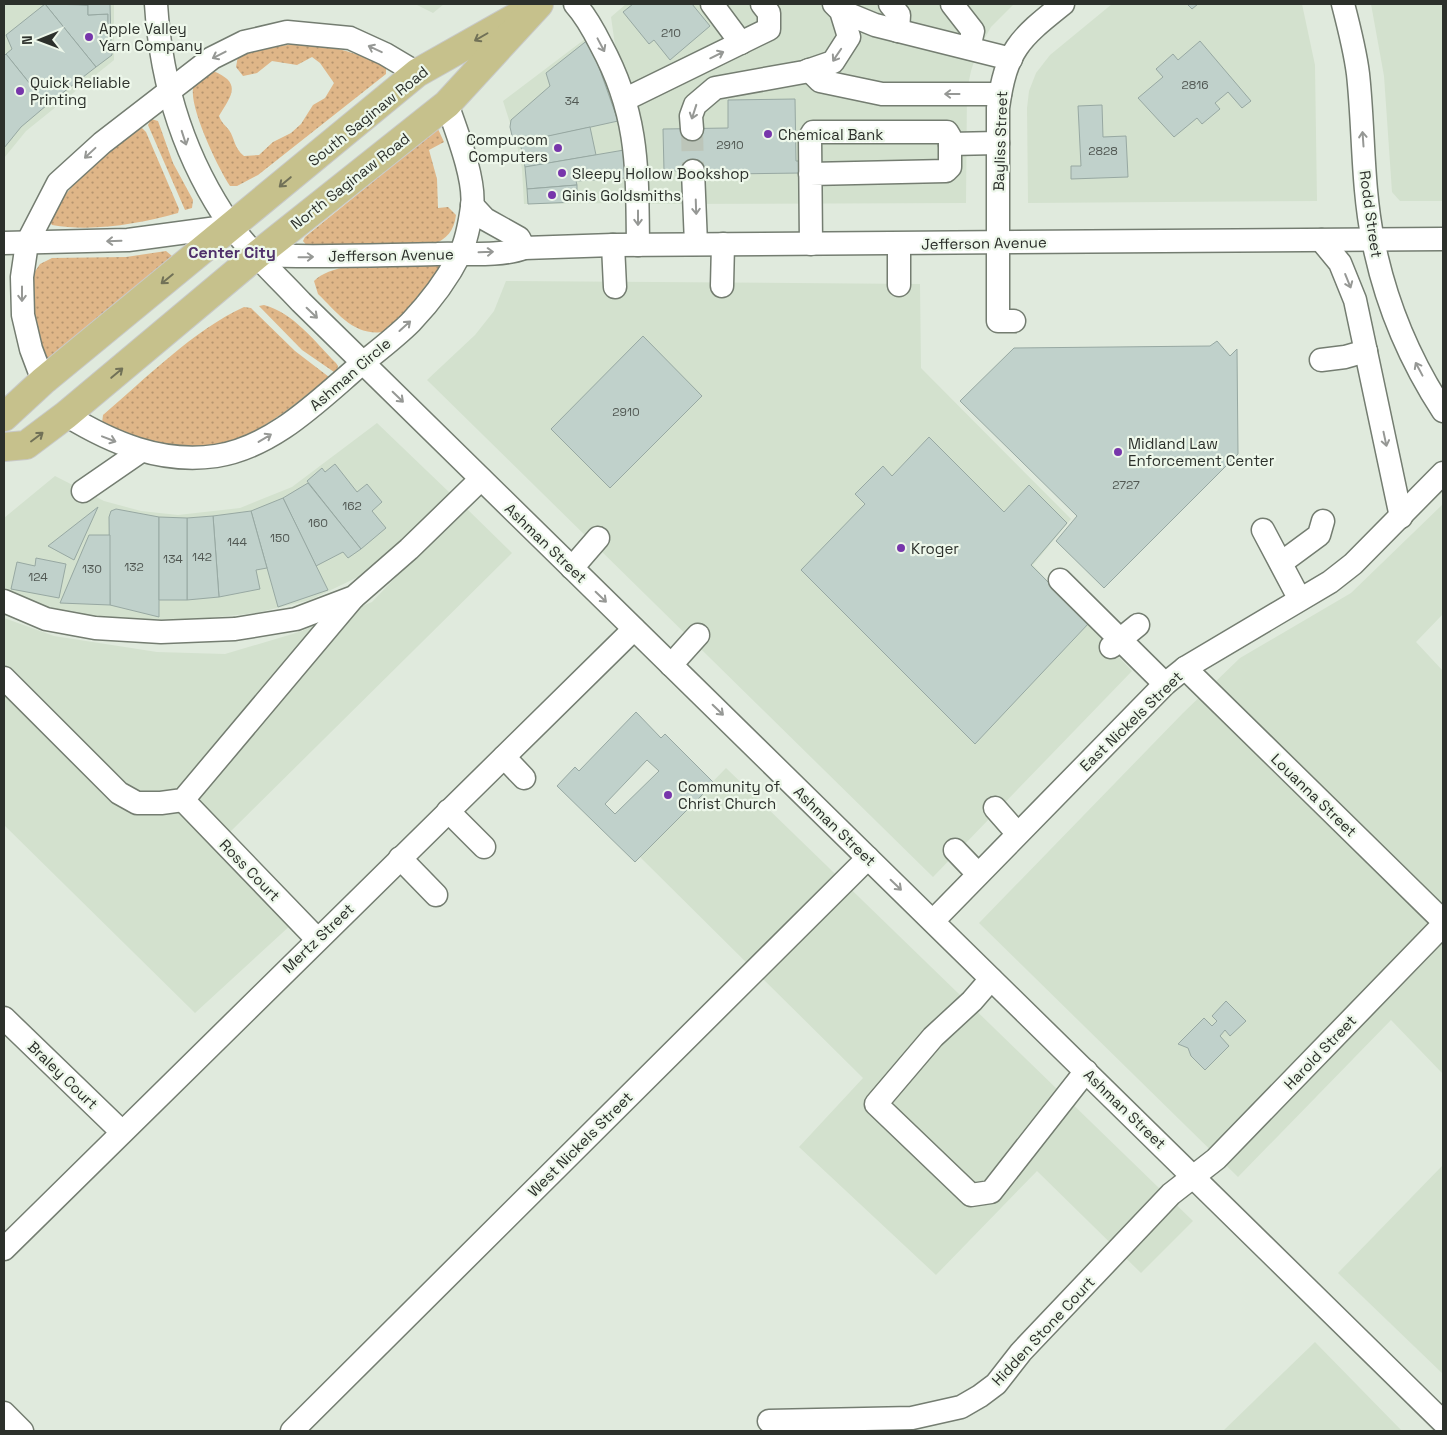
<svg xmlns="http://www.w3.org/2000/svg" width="1447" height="1435" viewBox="0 0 1447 1435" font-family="'Space Grotesk',sans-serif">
<defs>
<pattern id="grass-dots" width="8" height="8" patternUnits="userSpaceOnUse" patternTransform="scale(1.25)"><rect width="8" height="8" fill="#dfb688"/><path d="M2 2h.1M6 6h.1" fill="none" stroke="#b5946f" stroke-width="1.8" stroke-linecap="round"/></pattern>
</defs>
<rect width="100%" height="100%" fill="#e0eadd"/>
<g fill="#d3e1ce">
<path d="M4,4h110v56l-88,71 -22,27z"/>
<path d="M415,4h29l-11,9z"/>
<path d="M626,4h388l-23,23 -14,25 -6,19 -4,19 -1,113 -322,1 -18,-129 -11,-30 -4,-28z"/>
<path d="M1112,4h190l13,61 2,136 -289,2 -1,-95 2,-17 7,-18 14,-18z"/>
<path d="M1371,4h72v197h-43l-8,-9 -8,-116z"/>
<path d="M589,36l12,28 14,43 8,38 3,58 -102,1 -2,-35 -5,-24 -14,-44z"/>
<path d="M506,281l414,3 1,84 150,151 -38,46 99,106 -199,206 -506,-497 48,-45 19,-24z"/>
<path d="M377,423l74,71 -52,50 -41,33 -48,23 -54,13 -67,7 -77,-1 -39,-4 -32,-8 -37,-20v-69l51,-42 49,25 37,10 37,4 62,-7 52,-21z"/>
<path d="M1443,504v110l-27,28 27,29v403l-52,-54 -153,157 -259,-254 204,-210 57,-55 111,-65z"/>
<path d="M464,506l48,47 -286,283 79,76 -110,101 -191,-188v-207l50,18 103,16 68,2 74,-22 73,-30z"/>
<path d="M726,768l467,453 -52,52 -104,-102 -101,104 -137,-128 64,-69 -223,-221z"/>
<path d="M1443,1165v209l-105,-101z"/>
<path d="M1315,1342l87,89h-179z"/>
</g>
<g fill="url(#grass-dots)">
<path d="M299,43c35,3 52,8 84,22l3,3v6l-128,101 -21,11h-7c-11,-16 -44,-84 -36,-101l19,-14c30,12 18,25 6,45 2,6 6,9 10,14 6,9 5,18 15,26l15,-1 14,-13 18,-9 10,-9 12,-19 12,-7 9,-15 -14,-20 -8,-6 -15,8 -25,-4 -15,12 -14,3 -7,-9 2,-11 26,-7z"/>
<path d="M151,119l7,2 15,42 20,37 -1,8 -7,2 -37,-85z"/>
<path d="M141,127l5,5 33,77 -1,4c-39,11 -86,19 -126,12l-2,-3c16,-41 58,-68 91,-95z"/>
<path d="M438,129l6,13 -15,8 8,29 1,29 10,-1 8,8c-2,16 -9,24 -24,30l-124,2 -5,-6 2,-4z"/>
<path d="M166,251l6,5 -1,5 -124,100 -15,-40v-45l8,-12 12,-6 74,-1z"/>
<path d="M435,264l5,2 -20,33 -36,33c-31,4 -46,-19 -66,-38l-4,-13c24,-23 88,-17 121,-17z"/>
<path d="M264,305c30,8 51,37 72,58l2,3 -1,5 -3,1 -32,-22 -43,-44z"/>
<path d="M244,307l7,1 44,43 34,26c-49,39 -87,75 -155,70 -9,-1 -18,-1 -27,-2 -15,-4 -31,-15 -45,-22l1,-8c41,-35 92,-86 141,-108z"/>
</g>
<g fill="#c0d1cb" stroke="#97a8a2" fill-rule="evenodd">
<path d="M45,4l43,1v10l20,-1v28h3l1,13 -16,12z"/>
<path d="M45,4l51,63 -49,38 -41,-51 6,-5 -6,-14z"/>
<path d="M69,4h41l1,38h-3v-28l-20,1v-10z"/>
<path d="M633,4h59l18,22 -40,34 -16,-20 -5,4 -26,-32z"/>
<path d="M1187,4h11l-6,5z"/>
<path d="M589,39l29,82 -104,23 -4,-17 1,-7 39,-34 -4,-13z"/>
<path d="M1200,41l51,60 -9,7 -14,-16 -13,11 5,6 -18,15 -5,-6 -23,19 -36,-39 25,-21 -7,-8 17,-15 5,6z"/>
<path d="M6,54l41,51 -26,22 -17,21v-92z"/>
<path d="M795,99l1,62h6v12l-73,1v-4l-65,1 -1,-42 65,-1v-28z"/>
<path d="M1102,105l1,32 23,-1 2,41 -57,2v-13h10l-3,-60z"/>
<path d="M590,127l6,28 -71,12 -5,-25z"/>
<path d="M624,150l2,28 -50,3 1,4 -50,4 -2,-22z"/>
<path d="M577,185v17l-49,2 -1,-15z"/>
<path d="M643,336l59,60 -92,92 -59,-59z"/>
<path d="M1217,341l13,15 7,-7 1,105 -134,134 -48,-47 21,-25 -117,-115 54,-53 196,-2z"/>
<path d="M929,437l75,75 25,-27 38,38 -36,42 58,58 -114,121 -174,-174 64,-66 -10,-10 28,-28 9,10z"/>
<path d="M335,464l22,28 10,-8 15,18 -10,9 14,17 -25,21 -54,-68 15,-13 3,4z"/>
<path d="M308,483l53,66 -13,9 -5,-6 -27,14 -33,-68z"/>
<path d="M283,498l45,92 -50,17 -27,-96z"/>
<path d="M98,507l-24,53 -26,-14z"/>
<path d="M116,509l43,8v100l-49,-12 -1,-88 2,-6z"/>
<path d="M251,511l16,57 -11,2 4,19 -41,8 -6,-81z"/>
<path d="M213,516l6,81 -32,3v-82z"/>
<path d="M159,517l28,1v82h-28z"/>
<path d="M89,535h21v70l-50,-2z"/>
<path d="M36,558l30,6 -7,34 -48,-9 6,-27 18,4z"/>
<path d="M636,712l25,26 4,-4 49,49 -79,79 -78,-76 18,-19 4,4zM647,760l12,11 -44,43 -10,-10z"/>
<path d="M1226,1001l20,20 -16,15 -5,-6 -5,6 9,10 -24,24 -14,-14 -3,-8 -10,-4 26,-26 8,8 5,-5 -5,-5z"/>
</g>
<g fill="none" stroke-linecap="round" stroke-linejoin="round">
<path stroke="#bcc5b9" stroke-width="22" stroke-dasharray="22 11" stroke-linecap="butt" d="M692,129l1,42"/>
<defs>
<g id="minor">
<path d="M156,4c5,79 29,156 75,222 20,27 47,51 70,76l1142,1120"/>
<path d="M575,4c11,12 19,27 26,41 38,70 36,123 37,200"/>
<path d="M712,4l29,39"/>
<path d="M890,4l9,11 -1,16"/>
<path d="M952,4l21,27 -4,17"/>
<path d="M1343,4c6,23 12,46 15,70 6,55 4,112 15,166 12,61 36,119 70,171"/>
<path d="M841,11l34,14 136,34"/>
<path d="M809,70l11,11 62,13h118"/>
<path d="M626,99l143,-70v-16l-7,-9"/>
<path d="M692,129l-1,-13 4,-11 20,-17 89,-16 29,-10 16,-25 -8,-26 -7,-7"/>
<path d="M950,144l48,-1"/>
<path d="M693,171l3,73"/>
<path d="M810,174l136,-3 4,-4v-30l-3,-5h-134l-3,5 1,107"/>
<path d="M472,205l13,14 34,19 5,10"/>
<path d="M1321,240l19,23 15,37 46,217"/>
<path d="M4,243l124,-3 104,-14"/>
<path d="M613,245l2,42"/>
<path d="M257,255c60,3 120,0 180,-1 25,-1 64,3 87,-6l89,-3 830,-6"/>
<path d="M899,285v-41"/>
<path d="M722,286l1,-42"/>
<path d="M1014,321h-16v-213c8,-58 21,-69 65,-104"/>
<path d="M1321,360l24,-3 21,-6"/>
<path d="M43,381l-12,-32 -8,-34 -1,-38 5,-34 31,-60 44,-40 110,-85 32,-16 43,-10 63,6 35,16 32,19"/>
<path d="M66,415c46,28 95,49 150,41 57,-9 101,-54 143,-90 17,-14 36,-28 52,-44 18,-19 37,-44 49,-68 6,-12 10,-33 12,-47 4,-27 -16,-77 -25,-103"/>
<path d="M83,491l58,-40"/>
<path d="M1263,530l36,68"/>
<path d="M1281,563l38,-28 4,-14"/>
<path d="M572,568l26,-30"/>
<path d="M1060,580l105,104"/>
<path d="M4,601l42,18 49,9 66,4 74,-3 61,-10 58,-22 55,-48 72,-70"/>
<path d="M1111,647l27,-22"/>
<path d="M671,665l27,-30"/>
<path d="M1185,668l258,253"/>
<path d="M4,678l115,115 18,10h24l22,-3 170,-202"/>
<path d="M504,757l20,21"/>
<path d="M183,800l134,139"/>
<path d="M995,808l22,25"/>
<path d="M448,811l36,36"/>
<path d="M955,850l23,24"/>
<path d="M400,858l36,37"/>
<path d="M933,921l232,-237 20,-16 145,-86 23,-18 90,-91"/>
<path d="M991,979l-19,22 -39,36 -57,67 95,91 20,-3 95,-121"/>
<path d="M4,1018l118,114"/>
<path d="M4,1249l630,-620"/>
<path d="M4,1413l18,18"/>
<path d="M769,1421l143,-3 49,-11 19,-11 16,-12 25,-32 150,-158 45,-35 227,-234"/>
<path d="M292,1431l576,-573"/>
</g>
<g id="major">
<path d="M4,417l39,-36 374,-308 101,-57"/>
<path d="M4,447l22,-2 40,-30 191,-160 190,-151 92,-100"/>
</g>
</defs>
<use href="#minor" stroke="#747d71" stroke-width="25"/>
<use href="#major" stroke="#c8c9c8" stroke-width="30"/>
<use href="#minor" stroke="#fff" stroke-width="22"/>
<use href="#major" stroke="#c6c18c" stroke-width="28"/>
</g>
<defs><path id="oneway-shaft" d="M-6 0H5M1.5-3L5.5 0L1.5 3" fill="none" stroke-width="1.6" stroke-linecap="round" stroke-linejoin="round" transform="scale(1.25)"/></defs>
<g stroke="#717157">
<use href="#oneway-shaft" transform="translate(481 37) rotate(150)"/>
<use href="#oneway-shaft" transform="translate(285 182) rotate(140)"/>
<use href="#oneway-shaft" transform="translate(167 279) rotate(141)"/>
<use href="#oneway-shaft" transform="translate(117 373) rotate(-40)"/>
<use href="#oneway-shaft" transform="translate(37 437) rotate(-37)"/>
</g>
<g stroke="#969895">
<use href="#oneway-shaft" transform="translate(601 45) rotate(62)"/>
<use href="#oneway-shaft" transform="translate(375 49) rotate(-155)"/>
<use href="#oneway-shaft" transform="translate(219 55) rotate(153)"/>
<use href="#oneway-shaft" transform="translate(717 55) rotate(-26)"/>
<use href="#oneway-shaft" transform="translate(837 55) rotate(124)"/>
<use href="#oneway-shaft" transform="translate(952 94) rotate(180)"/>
<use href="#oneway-shaft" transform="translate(694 112) rotate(108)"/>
<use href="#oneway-shaft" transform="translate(184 138) rotate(72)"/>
<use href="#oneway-shaft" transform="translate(1363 139) rotate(-94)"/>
<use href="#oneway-shaft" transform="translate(90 153) rotate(137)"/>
<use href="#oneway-shaft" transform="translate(696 207) rotate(88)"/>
<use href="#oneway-shaft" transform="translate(638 218) rotate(90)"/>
<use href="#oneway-shaft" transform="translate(114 241) rotate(178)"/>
<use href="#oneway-shaft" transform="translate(486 252) rotate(-2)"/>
<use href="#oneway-shaft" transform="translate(306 257) rotate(-1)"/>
<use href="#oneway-shaft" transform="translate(1348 281) rotate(68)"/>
<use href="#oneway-shaft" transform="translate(22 294) rotate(90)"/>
<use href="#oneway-shaft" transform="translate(312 313) rotate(44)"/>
<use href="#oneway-shaft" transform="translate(405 326) rotate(-42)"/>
<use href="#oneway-shaft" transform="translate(1419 369) rotate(-118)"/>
<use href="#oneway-shaft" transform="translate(398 397) rotate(44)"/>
<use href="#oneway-shaft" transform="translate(265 438) rotate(-31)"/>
<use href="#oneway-shaft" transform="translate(109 439) rotate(21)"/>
<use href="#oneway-shaft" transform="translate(1385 439) rotate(78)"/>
<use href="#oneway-shaft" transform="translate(601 597) rotate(44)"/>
<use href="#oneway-shaft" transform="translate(718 710) rotate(44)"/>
<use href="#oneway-shaft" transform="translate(896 885) rotate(44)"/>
</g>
<g fill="#7736ab" stroke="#edf7ea" stroke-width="2">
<circle cx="89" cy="37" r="5"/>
<circle cx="20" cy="91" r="5"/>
<circle cx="768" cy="134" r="5"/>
<circle cx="558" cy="148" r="5"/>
<circle cx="562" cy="173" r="5"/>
<circle cx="552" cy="195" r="5"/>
<circle cx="1118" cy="452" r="5"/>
<circle cx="901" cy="548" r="5"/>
<circle cx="668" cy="795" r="5"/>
</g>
<g text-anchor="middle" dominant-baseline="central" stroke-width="4.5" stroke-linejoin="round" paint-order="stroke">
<g font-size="12" fill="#515853">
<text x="671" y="33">210</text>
<text x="1195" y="85">2816</text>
<text x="572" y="101">34</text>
<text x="730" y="145">2910</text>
<text x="1103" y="151">2828</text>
<text x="626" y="412">2910</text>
<text x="1126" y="485">2727</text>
<text x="352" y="506">162</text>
<text x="318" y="523">160</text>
<text x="280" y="538">150</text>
<text x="237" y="542">144</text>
<text x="202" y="557">142</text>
<text x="173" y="559">134</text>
<text x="134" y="567">132</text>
<text x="92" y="569">130</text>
<text x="38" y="577">124</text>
</g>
<g font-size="15" fill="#2c302b" stroke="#edf7ea" text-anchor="start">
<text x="99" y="28">Apple Valley<tspan x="99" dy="17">Yarn Company</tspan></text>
<text x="30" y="82">Quick Reliable<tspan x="30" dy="17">Printing</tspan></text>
<text x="778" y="134">Chemical Bank</text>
<text x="548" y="139" text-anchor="end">Compucom<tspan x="548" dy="17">Computers</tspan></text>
<text x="572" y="173">Sleepy Hollow Bookshop</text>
<text x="562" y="195">Ginis Goldsmiths</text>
<text x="1128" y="443">Midland Law<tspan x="1128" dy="17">Enforcement Center</tspan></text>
<text x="911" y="548">Kroger</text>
<text x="678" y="786">Community of<tspan x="678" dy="17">Christ Church</tspan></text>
</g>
<g font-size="15" fill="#2c302b" stroke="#edf7ea">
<text transform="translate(368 116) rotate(-39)">South Saginaw Road</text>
<text transform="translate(1000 141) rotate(-88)">Bayliss Street</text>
<text transform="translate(350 181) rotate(-38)">North Saginaw Road</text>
<text transform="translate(1371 214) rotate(82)">Rodd Street</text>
<text transform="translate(984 243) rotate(-1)">Jefferson Avenue</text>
<text transform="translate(391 255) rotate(-1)">Jefferson Avenue</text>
<text transform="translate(350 374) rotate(-41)">Ashman Circle</text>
<text transform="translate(546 543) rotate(44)">Ashman Street</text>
<text transform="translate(1131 721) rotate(-44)">East Nickels Street</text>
<text transform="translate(1314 795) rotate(44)">Louanna Street</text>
<text transform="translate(835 826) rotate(44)">Ashman Street</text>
<text transform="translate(250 870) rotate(46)">Ross Court</text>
<text transform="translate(318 938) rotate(-44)">Mertz Street</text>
<text transform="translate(1320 1052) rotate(-46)">Harold Street</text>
<text transform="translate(63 1075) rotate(44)">Braley Court</text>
<text transform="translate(1125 1109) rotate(44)">Ashman Street</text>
<text transform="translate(580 1144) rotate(-45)">West Nickels Street</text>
<text transform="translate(1043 1331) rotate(-47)">Hidden Stone Court</text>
</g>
<g font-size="16" font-weight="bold" fill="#4f306a" stroke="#edf7ea">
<text x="232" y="252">Center City</text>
</g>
</g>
<rect width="1447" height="1435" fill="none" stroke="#2c302b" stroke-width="10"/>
<g transform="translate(40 40) rotate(269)" stroke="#edf7ea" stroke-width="4" paint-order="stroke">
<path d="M0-4L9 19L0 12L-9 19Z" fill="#2c302b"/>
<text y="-8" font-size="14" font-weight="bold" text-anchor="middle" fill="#2c302b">N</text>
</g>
</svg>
